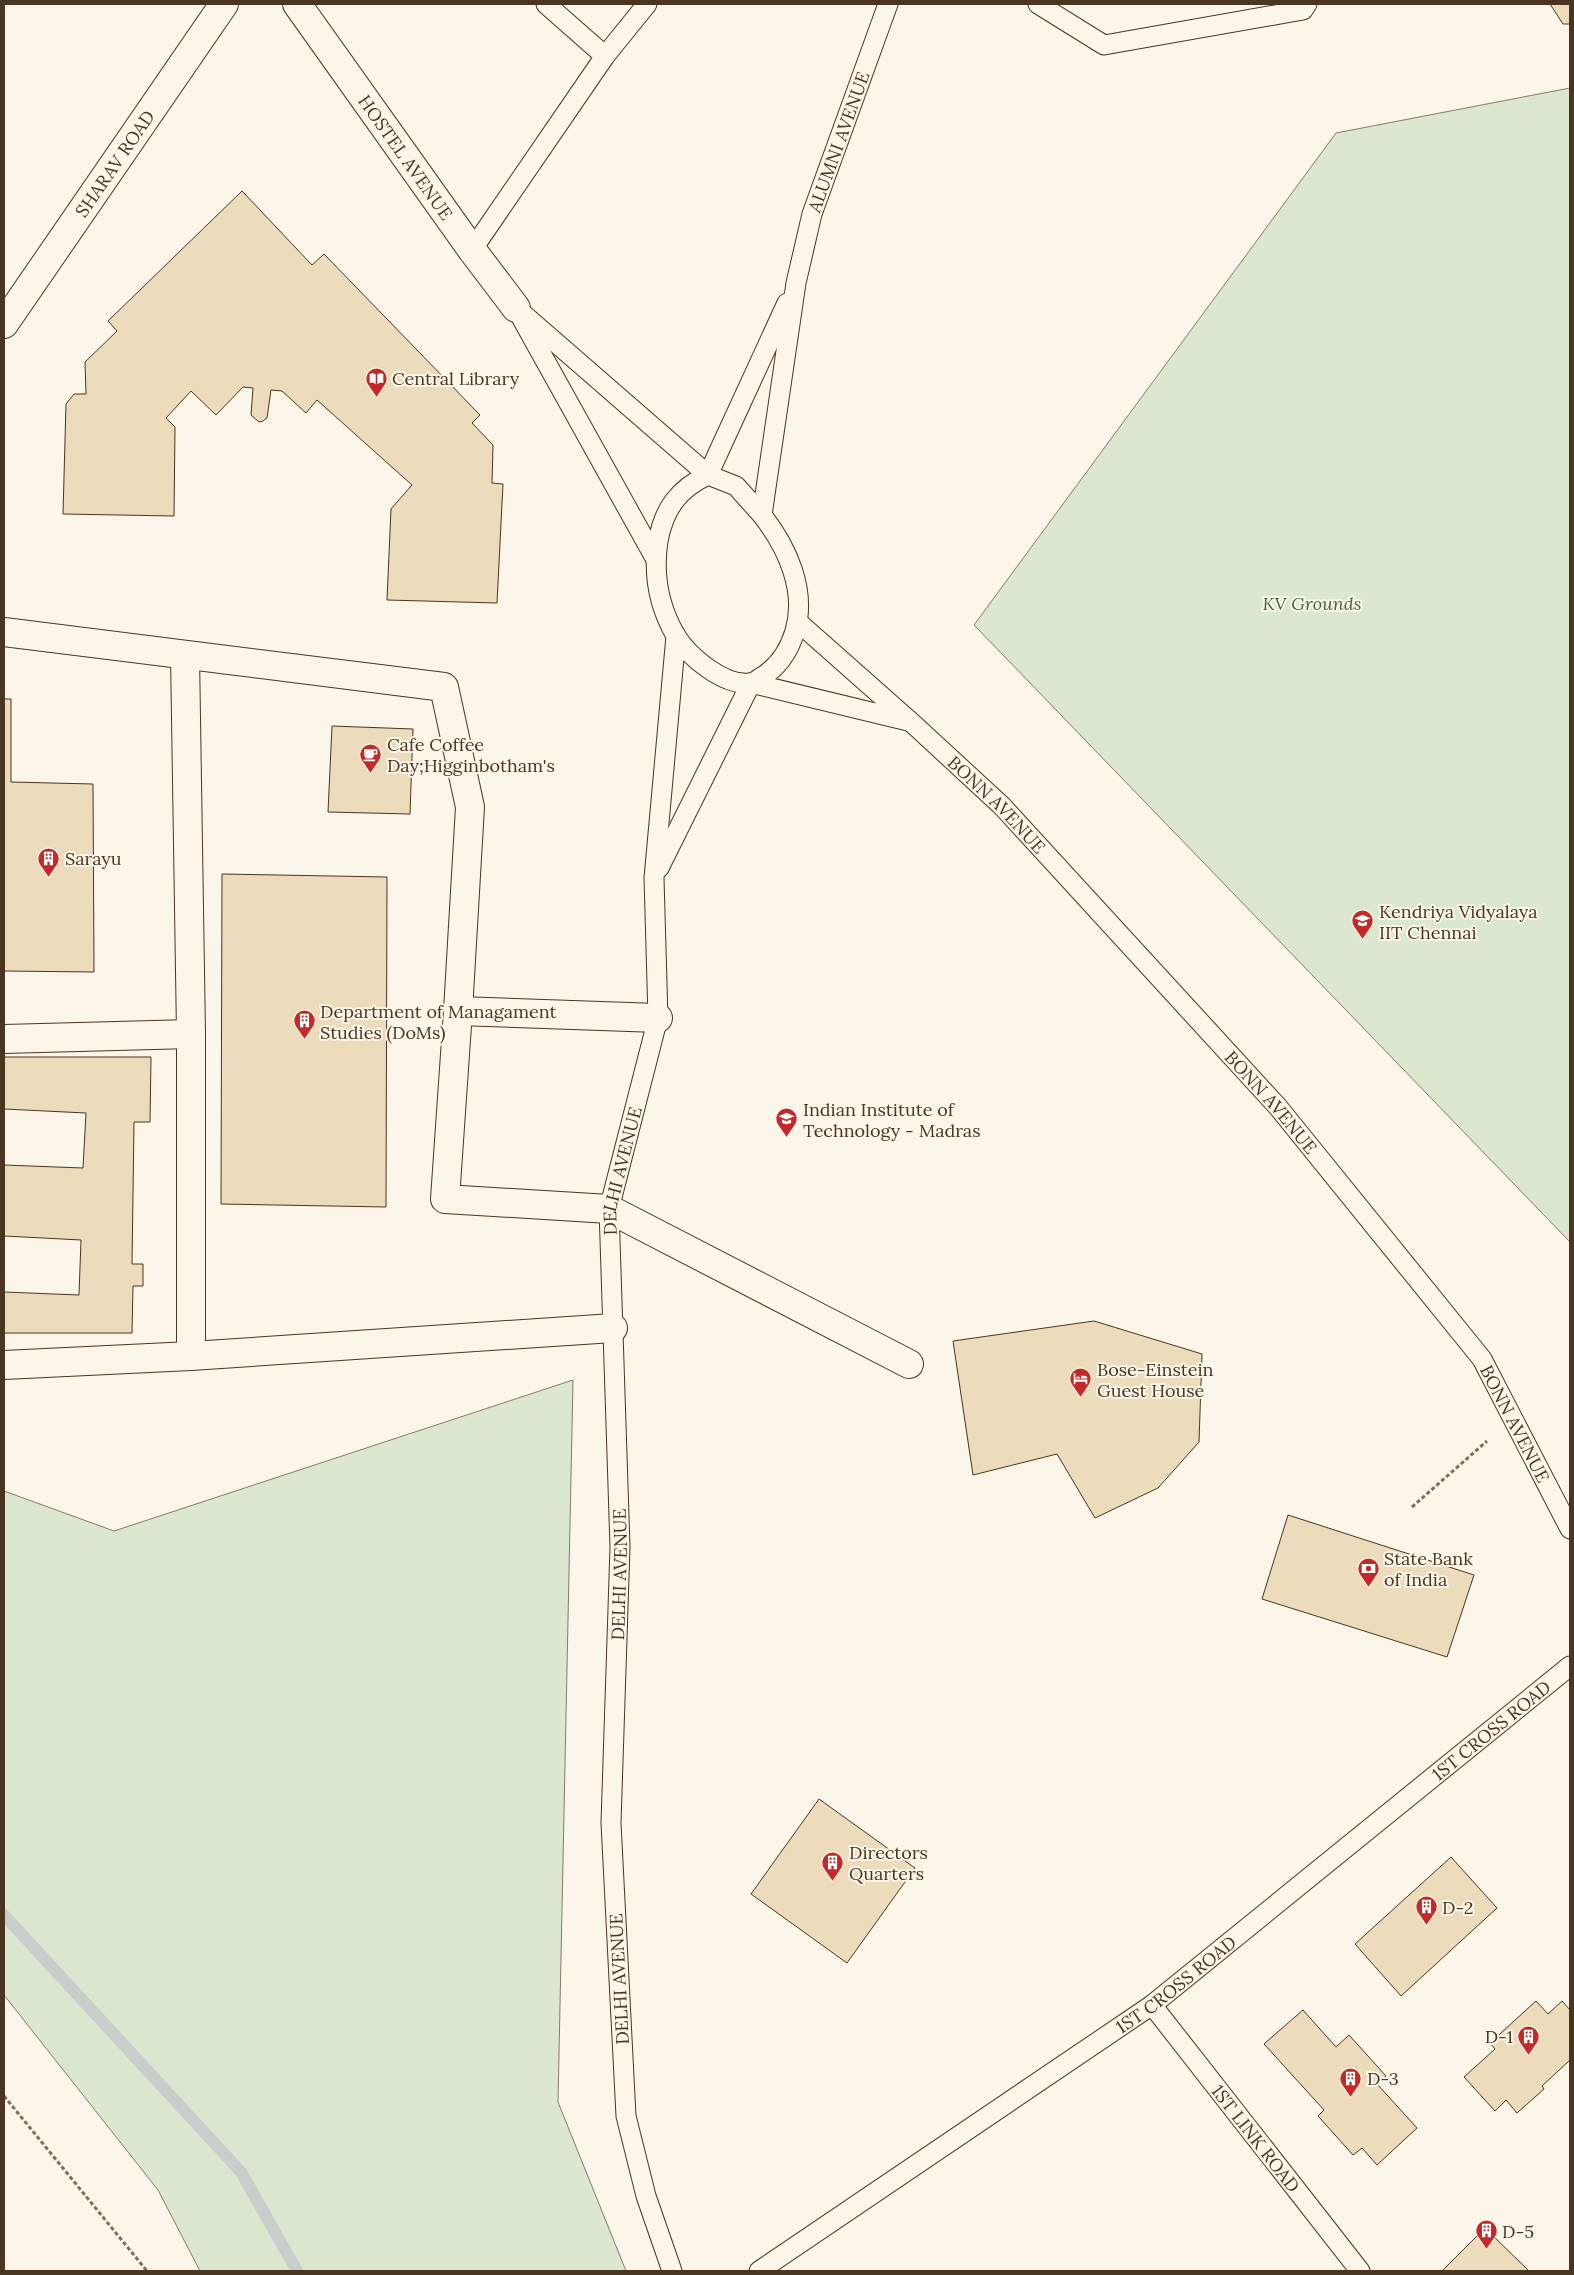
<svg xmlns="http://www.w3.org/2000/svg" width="1574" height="2275" viewBox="0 0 1574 2275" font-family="Lora,serif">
<rect width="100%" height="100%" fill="#fbf6e9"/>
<g fill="#dce7d0" stroke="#887966">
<path d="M1570,88v1154l-596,-617 362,-492z"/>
<path d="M573,1380l-15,722 68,169h-426l-42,-81 -154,-195v-504l110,40z"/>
</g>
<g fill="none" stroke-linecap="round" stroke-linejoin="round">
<path stroke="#c9cecd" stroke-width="12" d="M4,1915l237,257 56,99"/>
</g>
<g fill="#ecdcbc" stroke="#4a3520">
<path d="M1550,4h20v20h-7z"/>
<path d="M242,191l70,74 12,-11 156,161 -8,8 21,22 -1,38 11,1 -6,119 -110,-3 4,-91 21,-24 -95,-85 -11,13 -24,-22 -11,-1 -4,28 -4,3 -4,1 -8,-7 2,-27 -10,-1 -27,28 -25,-24 -25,27 9,9 -1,89 -111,-2 3,-110 8,-10h12l-1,-32 32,-31 -9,-10z"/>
<path d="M4,699h7v83l82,2 1,188 -90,-1z"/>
<path d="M332,726l81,3 -3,85 -82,-2z"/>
<path d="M222,874l165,3 -1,330 -165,-3z"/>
<path d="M4,1057h147l-1,65h-16l-2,142h11v22h-10l-1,47h-128v-41l75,3 2,-55 -77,-4v-71l79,3 3,-55 -82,-4z"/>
<path d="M1094,1321l108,33 -3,88 -41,46 -63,30 -38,-64 -84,21 -20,-134z"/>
<path d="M1288,1515l186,60 -27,82 -185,-58z"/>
<path d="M819,1799l96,69 -68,95 -96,-69z"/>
<path d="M1451,1857l46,51 -96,88 -46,-52z"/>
<path d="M1536,2001l12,13 14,-13 8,9v50l-28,26 2,3 -27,24 -11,-13 -11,11 -31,-34 31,-28 -5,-6z"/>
<path d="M1303,2010l33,37 13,-12 37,41 -9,8 40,44 -40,37 -15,-17 -9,7 -35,-39 6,-6 -60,-66z"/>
<path d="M1485,2228l44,43h-87z"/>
</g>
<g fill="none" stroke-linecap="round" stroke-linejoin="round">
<defs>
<g id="lane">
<path d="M546,4l59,52"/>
<path d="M1038,4l66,41 199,-35 4,-6"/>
<path d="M472,250l133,-194 42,-52"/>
<path d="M516,308l192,167 79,-172"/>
<path d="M522,319l133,239"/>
<path id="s1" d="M762,515l-26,-29 -28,-11c-30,14 -44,34 -50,66 -5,33 1,66 18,95 13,21 48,50 74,47 3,0 7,-3 10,-5 19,-11 29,-27 35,-47 12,-41 -8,-84 -33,-116l34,-232 16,-69 76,-210"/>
<path id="s2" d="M798,622l113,100 91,84 276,301 204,252 88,170"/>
<path d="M659,868l92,-185 157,38"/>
<path id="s3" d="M1152,2005l208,266"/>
<path id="s4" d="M672,2271l-26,-75 -20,-80 -15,-293 9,-276 -11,-338 49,-191 -4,-140 22,-242"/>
<path id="s5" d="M759,2271l393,-266 418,-339"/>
</g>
<g id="street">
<path id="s6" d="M297,4l175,246 44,58"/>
<path id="s7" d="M4,324l220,-320"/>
<path d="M4,632l440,55 26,120 -12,204"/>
<path d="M185,655l6,379v322"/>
<path d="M658,1018l-200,-7 -13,188 164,10 300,155"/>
<path d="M4,1039l187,-5"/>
<path d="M4,1365l187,-9 422,-28"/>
</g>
</defs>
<use href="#lane" stroke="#4a3520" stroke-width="21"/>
<use href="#street" stroke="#4a3520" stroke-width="30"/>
<g stroke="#7f6f5c" stroke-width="3" stroke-dasharray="4 2.5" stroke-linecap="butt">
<path d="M1412,1507l75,-66"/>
<path d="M4,2096l143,175"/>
</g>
<use href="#lane" stroke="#fbf6e9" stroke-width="19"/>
<use href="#street" stroke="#fbf6e9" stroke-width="28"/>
</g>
<defs>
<symbol id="library-pin" viewBox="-11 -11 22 30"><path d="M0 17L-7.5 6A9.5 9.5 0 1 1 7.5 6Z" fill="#c62828" stroke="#fbf6e9"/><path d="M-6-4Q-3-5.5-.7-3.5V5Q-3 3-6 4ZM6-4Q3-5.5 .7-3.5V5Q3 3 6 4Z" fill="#fff"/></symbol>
<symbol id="cafe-pin" viewBox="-11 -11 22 30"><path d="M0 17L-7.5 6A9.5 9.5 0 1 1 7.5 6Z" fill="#c62828" stroke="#fbf6e9"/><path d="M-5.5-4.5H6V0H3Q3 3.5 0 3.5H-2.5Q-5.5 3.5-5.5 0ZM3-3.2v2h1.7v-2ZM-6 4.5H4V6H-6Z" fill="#fff"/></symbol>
<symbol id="building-pin" viewBox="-11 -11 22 30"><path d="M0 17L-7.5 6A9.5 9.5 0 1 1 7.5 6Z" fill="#c62828" stroke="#fbf6e9"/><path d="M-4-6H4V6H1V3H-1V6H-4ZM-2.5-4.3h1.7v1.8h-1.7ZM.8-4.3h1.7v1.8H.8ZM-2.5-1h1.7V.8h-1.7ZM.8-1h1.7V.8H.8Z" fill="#fff"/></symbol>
<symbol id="school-pin" viewBox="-11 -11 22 30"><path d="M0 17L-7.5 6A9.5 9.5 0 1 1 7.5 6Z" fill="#c62828" stroke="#fbf6e9"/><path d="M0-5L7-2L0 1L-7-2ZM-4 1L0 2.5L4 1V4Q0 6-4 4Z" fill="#fff"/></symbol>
<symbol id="university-pin" viewBox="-11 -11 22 30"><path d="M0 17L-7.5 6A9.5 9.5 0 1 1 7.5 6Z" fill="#c62828" stroke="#fbf6e9"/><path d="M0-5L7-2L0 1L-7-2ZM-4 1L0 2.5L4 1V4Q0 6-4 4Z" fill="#fff"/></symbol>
<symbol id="hotel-pin" viewBox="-11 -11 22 30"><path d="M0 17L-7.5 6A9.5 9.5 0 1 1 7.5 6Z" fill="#c62828" stroke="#fbf6e9"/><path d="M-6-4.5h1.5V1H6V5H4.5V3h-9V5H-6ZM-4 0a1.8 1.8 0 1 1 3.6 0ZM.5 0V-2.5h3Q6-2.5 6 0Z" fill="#fff"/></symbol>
<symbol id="bank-pin" viewBox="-11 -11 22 30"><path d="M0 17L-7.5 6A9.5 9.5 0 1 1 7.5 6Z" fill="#c62828" stroke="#fbf6e9"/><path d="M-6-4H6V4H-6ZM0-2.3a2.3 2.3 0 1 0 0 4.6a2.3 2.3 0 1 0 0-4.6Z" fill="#fff"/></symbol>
</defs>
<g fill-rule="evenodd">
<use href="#library-pin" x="364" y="366" width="25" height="34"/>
<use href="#cafe-pin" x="358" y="742" width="25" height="34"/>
<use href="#building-pin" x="36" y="846" width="25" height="34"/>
<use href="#school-pin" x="1350" y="908" width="25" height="34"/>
<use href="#building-pin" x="292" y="1008" width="25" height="34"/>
<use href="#university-pin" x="774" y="1106" width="25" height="34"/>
<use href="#hotel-pin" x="1068" y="1366" width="25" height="34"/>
<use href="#bank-pin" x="1356" y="1556" width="25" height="34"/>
<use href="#building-pin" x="820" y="1850" width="25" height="34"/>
<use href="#building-pin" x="1414" y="1894" width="25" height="34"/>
<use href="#building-pin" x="1516" y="2024" width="25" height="34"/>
<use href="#building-pin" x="1338" y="2066" width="25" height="34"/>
<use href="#building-pin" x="1474" y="2218" width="25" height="34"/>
</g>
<g text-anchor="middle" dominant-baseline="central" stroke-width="4" stroke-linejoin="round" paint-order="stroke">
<g font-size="18" fill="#4a3520" stroke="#fbf6e9">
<text stroke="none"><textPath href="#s1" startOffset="924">ALUMNI AVENUE</textPath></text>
<text stroke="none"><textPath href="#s6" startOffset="188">HOSTEL AVENUE</textPath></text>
<text stroke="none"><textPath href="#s7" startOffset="195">SHARAV ROAD</textPath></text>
<text stroke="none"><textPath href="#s2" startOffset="270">BONN AVENUE</textPath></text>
<text stroke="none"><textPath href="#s2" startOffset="675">BONN AVENUE</textPath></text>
<text stroke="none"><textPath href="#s4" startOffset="1109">DELHI AVENUE</textPath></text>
<text stroke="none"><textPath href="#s2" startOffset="1080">BONN AVENUE</textPath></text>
<text stroke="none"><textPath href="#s4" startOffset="704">DELHI AVENUE</textPath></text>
<text stroke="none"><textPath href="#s5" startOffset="911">1ST CROSS ROAD</textPath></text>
<text transform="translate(619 1979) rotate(-93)">DELHI AVENUE</text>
<text stroke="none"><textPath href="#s5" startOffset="506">1ST CROSS ROAD</textPath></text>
<text stroke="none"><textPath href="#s3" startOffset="169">1ST LINK ROAD</textPath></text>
</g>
<g font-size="18" fill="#4a3520" stroke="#fbf6e9" text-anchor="start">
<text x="392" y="378">Central Library</text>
<text x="387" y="744">Cafe Coffee<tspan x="387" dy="21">Day;Higginbotham's</tspan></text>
<text x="65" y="858">Sarayu</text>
<text x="1379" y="911">Kendriya Vidyalaya<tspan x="1379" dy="21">IIT Chennai</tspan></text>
<text x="320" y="1011">Department of Managament<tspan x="320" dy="21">Studies (DoMs)</tspan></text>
<text x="803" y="1109">Indian Institute of<tspan x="803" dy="21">Technology - Madras</tspan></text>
<text x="1097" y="1369">Bose-Einstein<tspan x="1097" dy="21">Guest House</tspan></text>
<text x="1384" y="1558">State Bank<tspan x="1384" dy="21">of India</tspan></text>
<text x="849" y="1852">Directors<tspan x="849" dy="21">Quarters</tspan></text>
<text x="1442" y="1907">D-2</text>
<text x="1513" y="2036" text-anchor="end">D-1</text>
<text x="1367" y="2078">D-3</text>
<text x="1502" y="2231">D-5</text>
</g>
<g font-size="18" font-style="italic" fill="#436837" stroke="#fbf6e9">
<text x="1312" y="603">KV Grounds</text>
</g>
</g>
<rect width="1574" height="2275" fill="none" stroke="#4a3520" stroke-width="10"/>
</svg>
